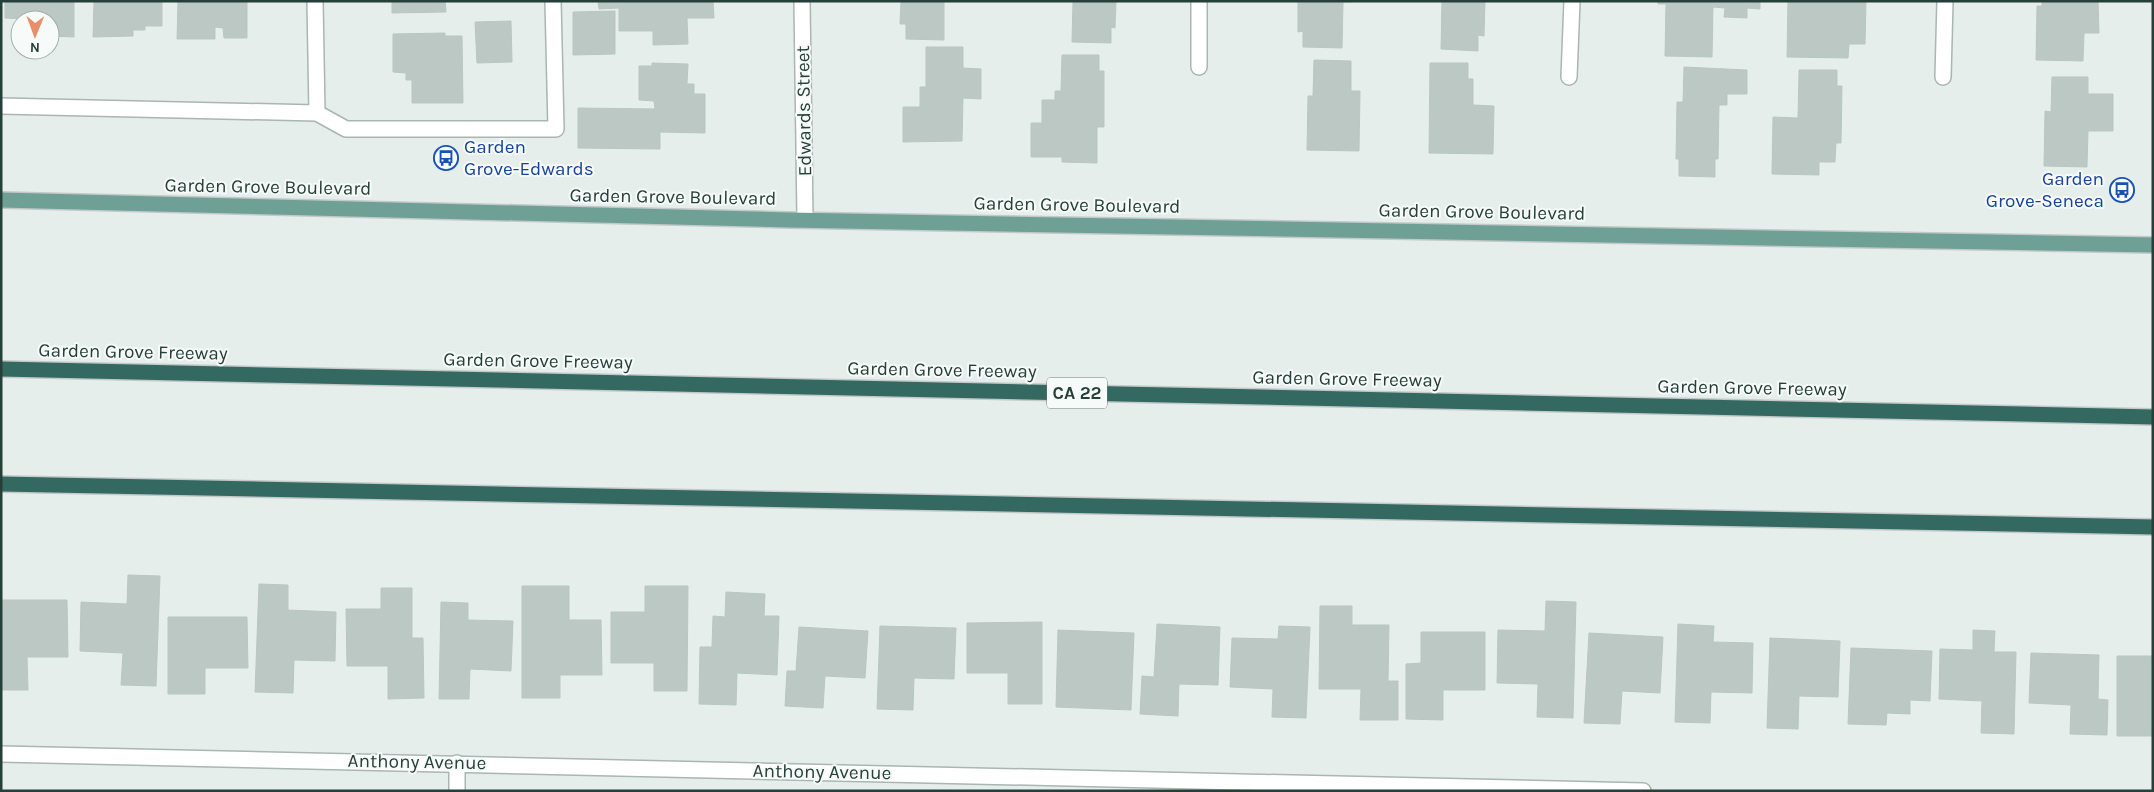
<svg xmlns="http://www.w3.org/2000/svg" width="2154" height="792" viewBox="0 0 2154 792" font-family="Karla,sans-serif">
<rect width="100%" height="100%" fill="#e6eeeb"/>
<g fill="#bbc8c4" stroke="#b9c7c2">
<path d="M5,1h69v36l-24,-1v-16l-45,-2z"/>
<path d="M94,1h68v25h-17v4h-12v6l-40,1z"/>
<path d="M178,1h69v37h-23l-1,-10 -8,-1v12h-38z"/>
<path d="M392,1h53l1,11 -54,1z"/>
<path d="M598,1h115l1,17h-27l1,26 -35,1v-14h-34v-23l-20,1z"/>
<path d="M901,1h43v39l-38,-1v-15h-6z"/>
<path d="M1073,1h43l-1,27 -4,-1v16l-39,-1z"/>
<path d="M1298,1h75l-30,1 -1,46 -39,-1v-16l-5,1z"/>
<path d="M1442,1h43l-1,35 -6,-1v16l-37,-2z"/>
<path d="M1658,1h102v8l-13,-1v10l-23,-1 1,-9 -12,-1 -1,50 -47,-1 1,-52h-8z"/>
<path d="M1788,1h78l-1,43h-16l-1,14 -61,-1z"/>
<path d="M2042,1h56l1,32h-15l-1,28 -47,-1 1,-54h5z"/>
<path d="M615,11v43l-42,1v-43z"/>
<path d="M511,21l1,41 -35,1 -2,-41z"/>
<path d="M445,33v3h17l1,67h-51v-23h-6v-7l-13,-1v-38z"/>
<path d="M926,47h37v21l18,1v30l-18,-1 -1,43 -59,1v-35h17v-20h6z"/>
<path d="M1062,55h37v16h5v56h-7v36l-35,-1v-5h-31v-34h11v-23h13v-9h6z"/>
<path d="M1314,60l37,1v30h9l-1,60 -52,-1 1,-54h5z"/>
<path d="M652,63l36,1 -1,20h7v10h11v39l-45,-1v17l-82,-1v-40l77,1 -1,-8 -15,-1v-34h13z"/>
<path d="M1430,63h38v16h5v26l21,1 -1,48 -64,-1z"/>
<path d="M1684,67l63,3v24h-20v11h-8l-1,54h-3v18l-36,-1v-17h-3l1,-57h6z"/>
<path d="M1799,70h38v16h5l-1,57h-5l-1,19h-16v13l-47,-1 1,-57 25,1z"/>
<path d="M2052,77h36v17h25v37h-25l-1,36 -43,-1 1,-55 6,1z"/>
<path d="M128,575l32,1 -4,110 -35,-1 2,-32 -43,-2 1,-49 46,2z"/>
<path d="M259,584l29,1v25l48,2 -1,49 -41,-1 -1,33 -38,-1z"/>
<path d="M522,586h47v34h32l1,55h-42v23h-38z"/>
<path d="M645,586h43l-1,105h-33v-28h-43v-51h34z"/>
<path d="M381,588h31v50h11l1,60 -36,1v-33h-41l-1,-57h35z"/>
<path d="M726,592l39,2 -1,22h15l-2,59 -40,-2 -1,32 -37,-1 1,-57h12l1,-31 12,1z"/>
<path d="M1,600h66l1,57h-41l1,33h-27z"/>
<path d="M1546,601l30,1 -3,116 -36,-1 1,-33 -41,-1 1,-53 47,1z"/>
<path d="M441,602l27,1v17l45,1 -2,50 -41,-2 -1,30h-30z"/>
<path d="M1320,606h32v19h37l-1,56h10v39h-38l1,-31h-42z"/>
<path d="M168,617h79l1,51h-43v26h-37z"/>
<path d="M1042,622v82h-34v-31h-41v-50z"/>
<path d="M1157,624l63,3 -2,58 -39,-1 -1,32 -38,-2 2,-38 12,1z"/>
<path d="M1678,624l36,2 -1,16 40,1 -1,50 -41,-1 -1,31 -35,-1z"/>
<path d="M880,626l76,2 -2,51 -40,-1 -1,32 -36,-1z"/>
<path d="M1279,626l31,1 -4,91 -34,-1 1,-28 -43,-2 2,-49 46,1z"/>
<path d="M799,627l69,4 -3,47 -40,-2 -2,32 -38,-2 2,-35h9z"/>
<path d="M1058,630l76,3 -3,77 -75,-3z"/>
<path d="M1973,630l22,1 -1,21h22l-2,82 -33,-1 1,-32 -43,-2 1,-50 33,1z"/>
<path d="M1421,632h64v58h-42v30l-37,-1v-55l15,-1z"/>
<path d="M1589,633l74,4 -3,56 -38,-2 -2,33 -36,-1z"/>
<path d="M1770,638l70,3 -2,56 -39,-1 -1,33 -31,-1z"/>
<path d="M1851,648l81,3 -2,50 -20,-1v14l-23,-1 -1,12 -38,-1z"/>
<path d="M2031,653l68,2 -1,44 10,1 -1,35 -37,-1 1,-29 -42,-2z"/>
<path d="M2117,656h36l-1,80h-35z"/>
</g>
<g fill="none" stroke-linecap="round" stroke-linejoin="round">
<defs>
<g id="minor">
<path d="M315,1l2,112"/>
<path d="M802,1l3,219"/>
<path d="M1199,67v-66"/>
<path d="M1569,77l3,-76"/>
<path d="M1943,77l2,-76"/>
<path d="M1,106l316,7 29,16h210l-3,-128"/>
<path d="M1,754l1642,37"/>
<path d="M457,791v-28"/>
</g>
<path id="major" d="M1,200l788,20 1364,25"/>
<g id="highway">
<path d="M1,369l2152,48"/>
<path d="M1,484l2152,43"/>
</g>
</defs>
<use href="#minor" stroke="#a9b6b2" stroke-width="18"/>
<use href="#major" stroke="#c2c9c8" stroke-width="18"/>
<use href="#highway" stroke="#c2c9c8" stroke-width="18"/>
<use href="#minor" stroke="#fff" stroke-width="15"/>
<use href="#major" stroke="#6ea095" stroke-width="15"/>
<use href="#highway" stroke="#346961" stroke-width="15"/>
</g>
<defs>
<symbol id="bus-ring" viewBox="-11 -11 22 22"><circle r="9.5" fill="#f6faf8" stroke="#1a4fb4" stroke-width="1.5"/><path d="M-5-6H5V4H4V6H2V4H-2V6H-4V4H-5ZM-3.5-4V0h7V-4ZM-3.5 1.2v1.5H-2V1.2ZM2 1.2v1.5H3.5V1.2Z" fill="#1a4fb4"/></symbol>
</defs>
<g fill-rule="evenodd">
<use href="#bus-ring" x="432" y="144" width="28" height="28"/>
<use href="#bus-ring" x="2108" y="176" width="28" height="28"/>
</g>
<g text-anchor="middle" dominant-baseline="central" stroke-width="4" stroke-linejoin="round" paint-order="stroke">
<rect fill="#f6faf8" stroke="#647772" stroke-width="1" x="1047" y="377.5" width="60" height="31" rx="4"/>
<g font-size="18" font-weight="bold" fill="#263f39">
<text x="1077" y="393">CA 22</text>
</g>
<g font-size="19" fill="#263f39" stroke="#f6faf8">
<text transform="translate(804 111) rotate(-91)">Edwards Street</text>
<text transform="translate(268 187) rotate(1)">Garden Grove Boulevard</text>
<text transform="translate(673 197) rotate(1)">Garden Grove Boulevard</text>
<text transform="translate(1077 205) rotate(1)">Garden Grove Boulevard</text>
<text transform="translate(1482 212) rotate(1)">Garden Grove Boulevard</text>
<text transform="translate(133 352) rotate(1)">Garden Grove Freeway</text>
<text transform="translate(538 361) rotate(1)">Garden Grove Freeway</text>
<text transform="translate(942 370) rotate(1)">Garden Grove Freeway</text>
<text transform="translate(1347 379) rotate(1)">Garden Grove Freeway</text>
<text transform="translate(1752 388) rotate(1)">Garden Grove Freeway</text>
<text transform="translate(417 762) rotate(1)">Anthony Avenue</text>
<text transform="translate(822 772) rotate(1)">Anthony Avenue</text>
</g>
<g font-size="19" fill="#164399" stroke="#f6faf8" text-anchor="start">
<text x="464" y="147">Garden<tspan x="464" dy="22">Grove-Edwards</tspan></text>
<text x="2104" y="179" text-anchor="end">Garden<tspan x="2104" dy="22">Grove-Seneca</tspan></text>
</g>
</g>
<rect width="2154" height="792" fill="none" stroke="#263f39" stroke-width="5"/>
<g transform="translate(35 35) rotate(181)"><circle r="24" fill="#f6faf8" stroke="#a3afac"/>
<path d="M0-4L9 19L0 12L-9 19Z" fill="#e88f6a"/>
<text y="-8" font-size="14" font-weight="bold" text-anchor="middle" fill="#263f39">N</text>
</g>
</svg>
